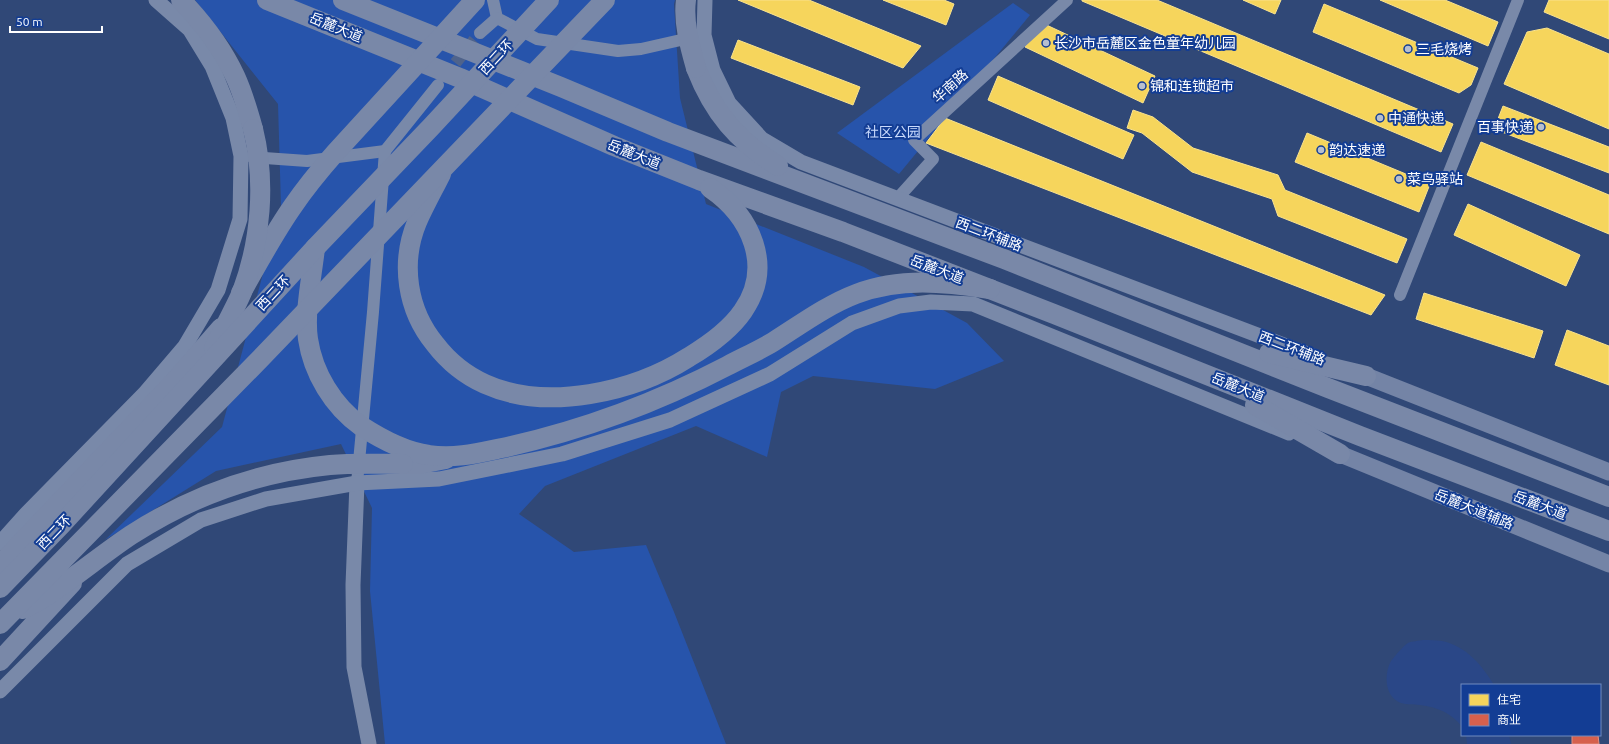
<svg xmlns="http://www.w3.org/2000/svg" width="1609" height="744" viewBox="0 0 1609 744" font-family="Ubuntu,'Noto Sans SC',sans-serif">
<rect width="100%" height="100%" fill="#304877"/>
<g fill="#2754ab">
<path d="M195,0h480l-1,4 6,94 26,106 158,63 103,56 37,38 -69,28 -122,-13 -32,16 -14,65 -71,-31 -151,60 -26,28 55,38 72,-7 28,67 52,132h-341l-15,-153 2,-83 -31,-64 -125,27 -111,69 117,-113 59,-221 -3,-102z"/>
<path d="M1013,3l17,12 -131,159 -62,-41z"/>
</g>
<g fill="#2a4787">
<path d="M1423,640c7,0 13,0 19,1 24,5 40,24 52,44h-32v42c-10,-14 -25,-20 -42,-22 -6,-1 -13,0 -19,-2 -16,-6 -17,-27 -11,-40 2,-4 14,-18 18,-20 4,-2 11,-2 15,-3z"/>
<path d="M1466,735h43l2,9h-44z"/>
</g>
<g fill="#f6d55c" stroke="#f9e28d">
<path d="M738,0h71l112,46 -18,22z"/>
<path d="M883,0h61l10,4 -8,21z"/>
<path d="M1082,0h75l296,124 -12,28 -359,-151z"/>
<path d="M1243,0h38l-6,14z"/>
<path d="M1380,0h65l53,22 -10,24z"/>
<path d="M1549,0h60v39l-65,-27z"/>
<path d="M1324,4l154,64 -7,17 -12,8 -146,-61z"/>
<path d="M1038,21l117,55 -12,27 -118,-56z"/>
<path d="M1547,28l62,26v75l-105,-45 23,-52z"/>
<path d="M738,40l122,47 -7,18 -122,-47z"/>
<path d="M998,76l136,59 -11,24 -135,-59z"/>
<path d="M1503,106l106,41v26l-115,-44z"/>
<path d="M1133,110l20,7 40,31 85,27 7,15 122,49 -10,24 -119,-47 -6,-17 -80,-27 -50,-39 -15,-5z"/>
<path d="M945,118l440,177 -14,20 -445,-172z"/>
<path d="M1307,133l123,51 -11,28 -124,-50z"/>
<path d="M1481,142l128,53v39l-142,-59z"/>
<path d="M1468,204l112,51 -14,31 -112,-51z"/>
<path d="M1424,293l119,38 -9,27 -118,-39z"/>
<path d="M1567,330l42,16v39l-54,-20z"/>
</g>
<path fill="#d6604d" stroke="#e29082" d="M1572,735h26l1,9h-27z"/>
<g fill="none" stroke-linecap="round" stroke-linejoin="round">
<path stroke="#4f638b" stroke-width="12" stroke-dasharray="12 6" stroke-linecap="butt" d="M444,77l36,-44"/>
<g stroke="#7989a9" stroke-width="12">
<path d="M493,0l4,18 40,21 81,12 23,-2 53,-12"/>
<path d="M480,33l17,-15"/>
<path d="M252,157l55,4 78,-10"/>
<path d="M897,199l36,-40 -19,-19 153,-140"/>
<path d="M1400,295l118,-295"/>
<path d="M357,483l16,-171 12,-161 53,-66"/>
</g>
<g stroke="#7989a9" stroke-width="15">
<path d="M705,0l-1,35 9,35 16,33 33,36 39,23 512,194"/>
<path d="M357,483l-4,102 1,82 15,77"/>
<path d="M0,543l26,-29 118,-120 41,-48 33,-56 22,-71 1,-63 -8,-38 -21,-52 -22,-36 -34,-30"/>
<path d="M0,691l127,-127 74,-44 65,-21 91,-16 82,-4 123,-25 108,-34 100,-46 82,-51 47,-17 32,-4 42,2 316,129"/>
</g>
<g stroke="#7484a6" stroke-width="17">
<path d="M1366,376l243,96"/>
<path d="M1340,454l269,110"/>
</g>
<g stroke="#7988a8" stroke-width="20">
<path d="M181,0c21,22 41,48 54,76 8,17 13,35 18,53"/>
<path d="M267,0l193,78 154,68 85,34 144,52 211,82 306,122 249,95"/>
<path d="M343,0l218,87 107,45 336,127 324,129 281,109"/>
<path d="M696,68c18,46 41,72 82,98"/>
<path d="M441,174c-8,16 -17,32 -24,48 -17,41 -10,88 18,122 13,17 30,31 50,40 62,28 149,8 204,-27 20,-12 41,-27 54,-46 31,-45 8,-95 -33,-123"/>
<path d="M1269,353l97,23"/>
<path d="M1255,405l85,49"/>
<path d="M403,464h17l26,-5"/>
<path d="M0,565l174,-183 47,-54"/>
<path d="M0,661l72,-78"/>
</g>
<g stroke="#7988a8" stroke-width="20">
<path d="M686,0c-3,22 4,47 10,68"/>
<path d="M315,248c-3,28 -11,64 -7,91 5,34 25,67 53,87 20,13 44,26 68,29 25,4 49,-2 73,-7 78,-17 154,-45 225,-82 15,-8 31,-15 46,-24 27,-17 54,-37 83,-48 44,-17 89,-12 134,-5"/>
<path d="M241,293c17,-30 33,-60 52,-87 13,-19 27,-36 42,-53l140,-153"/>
<path d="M214,348c9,-19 20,-37 28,-56 19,-51 24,-111 11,-163"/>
<path d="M0,588l62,-64 253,-276 116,-121 118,-127"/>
<path d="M23,609c10,-6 20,-10 29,-17 27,-18 52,-39 79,-57 62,-40 126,-63 199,-70 24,-2 48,-1 73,-1"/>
<path d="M0,624l260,-265 345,-359"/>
</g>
</g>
<g fill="#b7bfcf" stroke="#133d94" stroke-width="1.5">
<circle cx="1046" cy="43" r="4"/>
<circle cx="1408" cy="49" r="4"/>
<circle cx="1142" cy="86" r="4"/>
<circle cx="1380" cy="118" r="4"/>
<circle cx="1541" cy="127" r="4"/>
<circle cx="1321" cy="150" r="4"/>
<circle cx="1399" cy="179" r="4"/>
</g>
<g text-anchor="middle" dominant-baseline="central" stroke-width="4" stroke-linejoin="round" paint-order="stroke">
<g font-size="14" fill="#fff" stroke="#133d94">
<text transform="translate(336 27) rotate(22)">岳麓大道</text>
<text transform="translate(496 57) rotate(-47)">西二环</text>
<text transform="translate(950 86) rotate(-42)">华南路</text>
<text transform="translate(634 154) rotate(22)">岳麓大道</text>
<text transform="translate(989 234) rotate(21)">西二环辅路</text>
<text transform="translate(937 269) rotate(21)">岳麓大道</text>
<text transform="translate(273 293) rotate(-47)">西二环</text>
<text transform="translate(1292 348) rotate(21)">西二环辅路</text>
<text transform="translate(1238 387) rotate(22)">岳麓大道</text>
<text transform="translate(1540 505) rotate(21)">岳麓大道</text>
<text transform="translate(1474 509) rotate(22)">岳麓大道辅路</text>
<text transform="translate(54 532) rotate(-46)">西二环</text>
</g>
<g font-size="14" fill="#fff" stroke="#133d94" text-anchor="start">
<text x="1054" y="43">长沙市岳麓区金色童年幼儿园</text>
<text x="1416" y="49">三毛烧烤</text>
<text x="1150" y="86">锦和连锁超市</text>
<text x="1388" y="118">中通快递</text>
<text x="1533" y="127" text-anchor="end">百事快递</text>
<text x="1329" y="150">韵达速递</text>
<text x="1407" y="179">菜鸟驿站</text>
</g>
<g font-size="14" fill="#cadbfd" stroke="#133d94">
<text x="893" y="132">社区公园</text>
</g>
</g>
<rect x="1461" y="684" width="140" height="52" fill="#133d94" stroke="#718bbf"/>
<rect x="1469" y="694" width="20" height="12" fill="#f6d55c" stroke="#718bbf"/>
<text x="1497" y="704" font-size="12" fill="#ffffff">住宅</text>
<rect x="1469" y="714" width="20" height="12" fill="#d6604d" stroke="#718bbf"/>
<text x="1497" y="724" font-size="12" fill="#ffffff">商业</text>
<path d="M10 26v6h92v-6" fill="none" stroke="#ffffff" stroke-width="2"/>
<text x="16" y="26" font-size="12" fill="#ffffff" stroke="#133d94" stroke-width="3" paint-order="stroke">50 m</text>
</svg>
